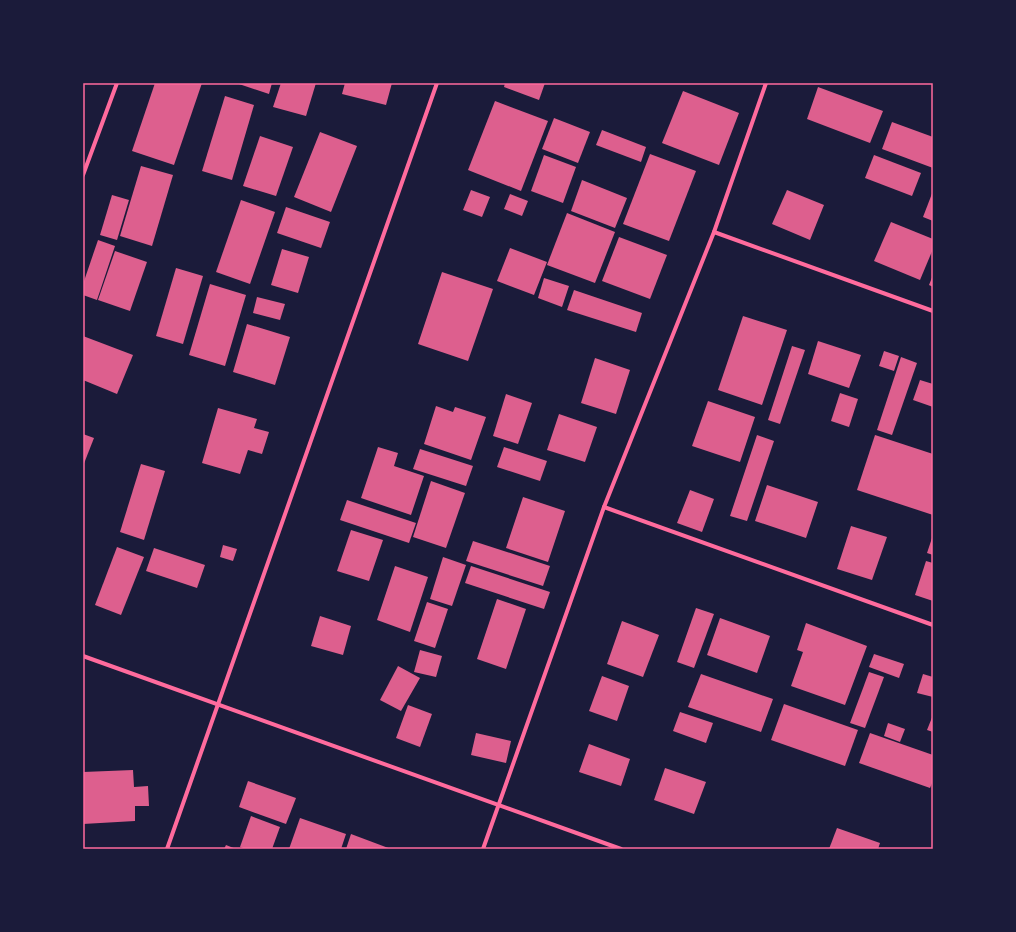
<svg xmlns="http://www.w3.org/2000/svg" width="1016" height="932" viewBox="0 0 1016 932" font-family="Lato,sans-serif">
<rect width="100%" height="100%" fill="#1b1b3a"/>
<g fill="#dd5f8e">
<path d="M155,83h47l-28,82 -42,-14z"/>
<path d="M236,83h36l-3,11z"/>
<path d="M281,83h35l-10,33 -33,-9z"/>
<path d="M345,83h47l-6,22 -44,-11z"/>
<path d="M505,83h40l-6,17 -35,-13z"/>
<path d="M818,87l65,24 -13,32 -63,-24z"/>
<path d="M683,91l56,22 -20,52 -57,-22z"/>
<path d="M225,96l29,9 -22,75 -30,-9z"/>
<path d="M495,101l53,20 -27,70 -53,-21z"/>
<path d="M554,118l36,14 -12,31 -36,-14z"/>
<path d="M892,122l41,15v31l-51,-19z"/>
<path d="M602,130l44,17 -5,15 -45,-17z"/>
<path d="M320,132l37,14 -26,66 -37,-15z"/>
<path d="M260,136l33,11 -17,49 -33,-10z"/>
<path d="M650,154l46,17 -27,70 -46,-17z"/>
<path d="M544,155l32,12 -13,36 -32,-12z"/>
<path d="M874,155l47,18 -9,23 -47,-18z"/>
<path d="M141,166l32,9 -21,71 -32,-10z"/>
<path d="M582,180l45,18 -12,30 -44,-17z"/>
<path d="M471,190l19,7 -8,20 -19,-7z"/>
<path d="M787,190l37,15 -14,35 -38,-16z"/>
<path d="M933,191v30l-10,-4z"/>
<path d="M510,194l18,7 -6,15 -18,-7z"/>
<path d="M112,195l17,5 -12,40 -17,-5z"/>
<path d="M241,200l34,12 -25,72 -34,-12z"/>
<path d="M286,207l44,15 -9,26 -44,-15z"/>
<path d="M567,213l48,19 -20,51 -48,-18z"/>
<path d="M891,222l42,17v10l-13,31 -46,-19z"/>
<path d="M619,237l48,18 -17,44 -48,-18z"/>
<path d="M98,240l17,6 -18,54 -14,-5v-11z"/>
<path d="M510,248l37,14 -13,33 -37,-14z"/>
<path d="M282,249l27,8 -11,36 -27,-8z"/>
<path d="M115,251l32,11 -17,49 -32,-11z"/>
<path d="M176,268l27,8 -20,68 -27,-8z"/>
<path d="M442,272l51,17 -25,72 -50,-17z"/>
<path d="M933,275v12l-4,-2z"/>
<path d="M544,278l25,8 -7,21 -24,-9z"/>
<path d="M210,284l36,11 -21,71 -36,-11z"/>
<path d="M574,290l68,23 -6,19 -69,-22z"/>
<path d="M257,297l28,7 -5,16 -27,-7z"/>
<path d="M743,316l44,14 -25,75 -44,-15z"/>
<path d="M247,324l43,13 -15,48 -42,-13z"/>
<path d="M83,336l50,19 -16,39 -34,-14z"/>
<path d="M818,341l43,14 -12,33 -41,-14z"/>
<path d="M792,346l13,4 -25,74 -12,-4z"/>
<path d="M884,351l15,5 -5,15 -15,-5z"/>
<path d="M901,357l16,6 -25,72 -15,-5z"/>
<path d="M595,358l35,12 -14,44 -35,-11z"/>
<path d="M920,380l13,4v23l-20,-7z"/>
<path d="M840,393l18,6 -9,28 -18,-6z"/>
<path d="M506,394l26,9 -14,41 -25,-8z"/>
<path d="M708,401l47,16 -15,45 -48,-16z"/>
<path d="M436,406l17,6 2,-5 31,10 -15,43 -47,-16z"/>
<path d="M218,408l39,11 -3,9 15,4 -7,22 -14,-4 -8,24 -38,-11z"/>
<path d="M559,414l38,13 -12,35 -38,-12z"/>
<path d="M83,434l11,4 -11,28z"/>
<path d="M757,435l17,6 -27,80 -17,-5z"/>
<path d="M875,435l58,19v61l-76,-25z"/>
<path d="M378,447l20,6 -4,13 30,10 -13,39 -50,-17z"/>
<path d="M504,447l43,14 -7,20 -43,-14z"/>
<path d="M420,449l53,17 -7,20 -53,-17z"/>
<path d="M141,464l24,7 -21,69 -24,-8z"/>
<path d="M431,481l34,12 -19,55 -33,-11z"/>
<path d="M767,485l51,17 -12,36 -51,-17z"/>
<path d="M690,490l24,9 -12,33 -25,-9z"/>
<path d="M523,497l42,14 -17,51 -42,-14z"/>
<path d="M347,500l69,23 -7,20 -69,-23z"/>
<path d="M851,526l36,11 -15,43 -35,-11z"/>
<path d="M351,530l32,10 -14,41 -32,-10z"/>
<path d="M933,535v20l-6,-2z"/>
<path d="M473,541l77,25 -7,20 -77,-25z"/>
<path d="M223,545l14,4 -4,12 -13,-4z"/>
<path d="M117,547l27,10 -23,58 -26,-10z"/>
<path d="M154,548l51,17 -8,23 -51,-17z"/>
<path d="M443,557l23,8 -14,41 -22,-7z"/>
<path d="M926,561l7,2v38l-18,-6z"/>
<path d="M395,566l33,11 -18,55 -33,-12z"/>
<path d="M471,566l79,26 -6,17 -79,-26z"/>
<path d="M497,599l29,10 -20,60 -29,-10z"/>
<path d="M427,602l21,7 -13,39 -21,-7z"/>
<path d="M696,608l18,6 -20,54 -17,-6z"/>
<path d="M320,616l31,10 -8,29 -32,-9z"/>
<path d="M720,618l50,18 -13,37 -50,-18z"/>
<path d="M622,621l37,14 -16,42 -36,-13z"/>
<path d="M806,623l61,23 -22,59 -54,-19 12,-34 -6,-2z"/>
<path d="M420,650l22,6 -6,21 -22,-5z"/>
<path d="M874,654l30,10 -5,14 -30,-11z"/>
<path d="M398,666l22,12 -19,33 -21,-11z"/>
<path d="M869,672l15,5 -19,51 -15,-5z"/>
<path d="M701,674l72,25 -12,33 -73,-25z"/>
<path d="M923,674l10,3v20l-16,-4z"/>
<path d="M602,676l27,10 -12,35 -28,-10z"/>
<path d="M784,704l74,26 -13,36 -74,-26z"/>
<path d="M408,705l24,9 -12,33 -24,-9z"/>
<path d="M680,712l33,11 -7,20 -33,-12z"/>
<path d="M933,715v17l-6,-2z"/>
<path d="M888,723l17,6 -5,13 -16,-6z"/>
<path d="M476,733l35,8 -5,22 -35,-8z"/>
<path d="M870,733l63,22v26l-3,7 -71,-25z"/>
<path d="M589,744l41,15 -9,27 -42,-14z"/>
<path d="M665,768l41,14 -12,32 -40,-14z"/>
<path d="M133,770l1,17 14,-1 1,20h-14v15l-52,3v-52z"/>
<path d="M248,781l48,17 -10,26 -47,-17z"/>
<path d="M251,816l29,11 -8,22h-26l-6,-2z"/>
<path d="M300,818l46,16 -5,15h-52z"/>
<path d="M837,828l43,15 -2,6h-49z"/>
<path d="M351,834l40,15h-45z"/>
<path d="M226,845l10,4h-12z"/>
</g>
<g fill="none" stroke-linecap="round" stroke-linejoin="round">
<g stroke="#ff6b9d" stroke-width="4">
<path d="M83,175l34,-92"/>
<path d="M714,232l219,79"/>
<path d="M604,507l329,118"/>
<path d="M83,656l538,193"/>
<path d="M167,849l270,-766"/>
<path d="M483,849l121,-342 110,-275 52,-149"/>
</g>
</g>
<rect width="1016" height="932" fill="none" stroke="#1b1b3a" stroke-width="168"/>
<rect x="84" y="84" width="848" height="764" fill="none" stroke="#ff6b9d" stroke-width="1.5"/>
</svg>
